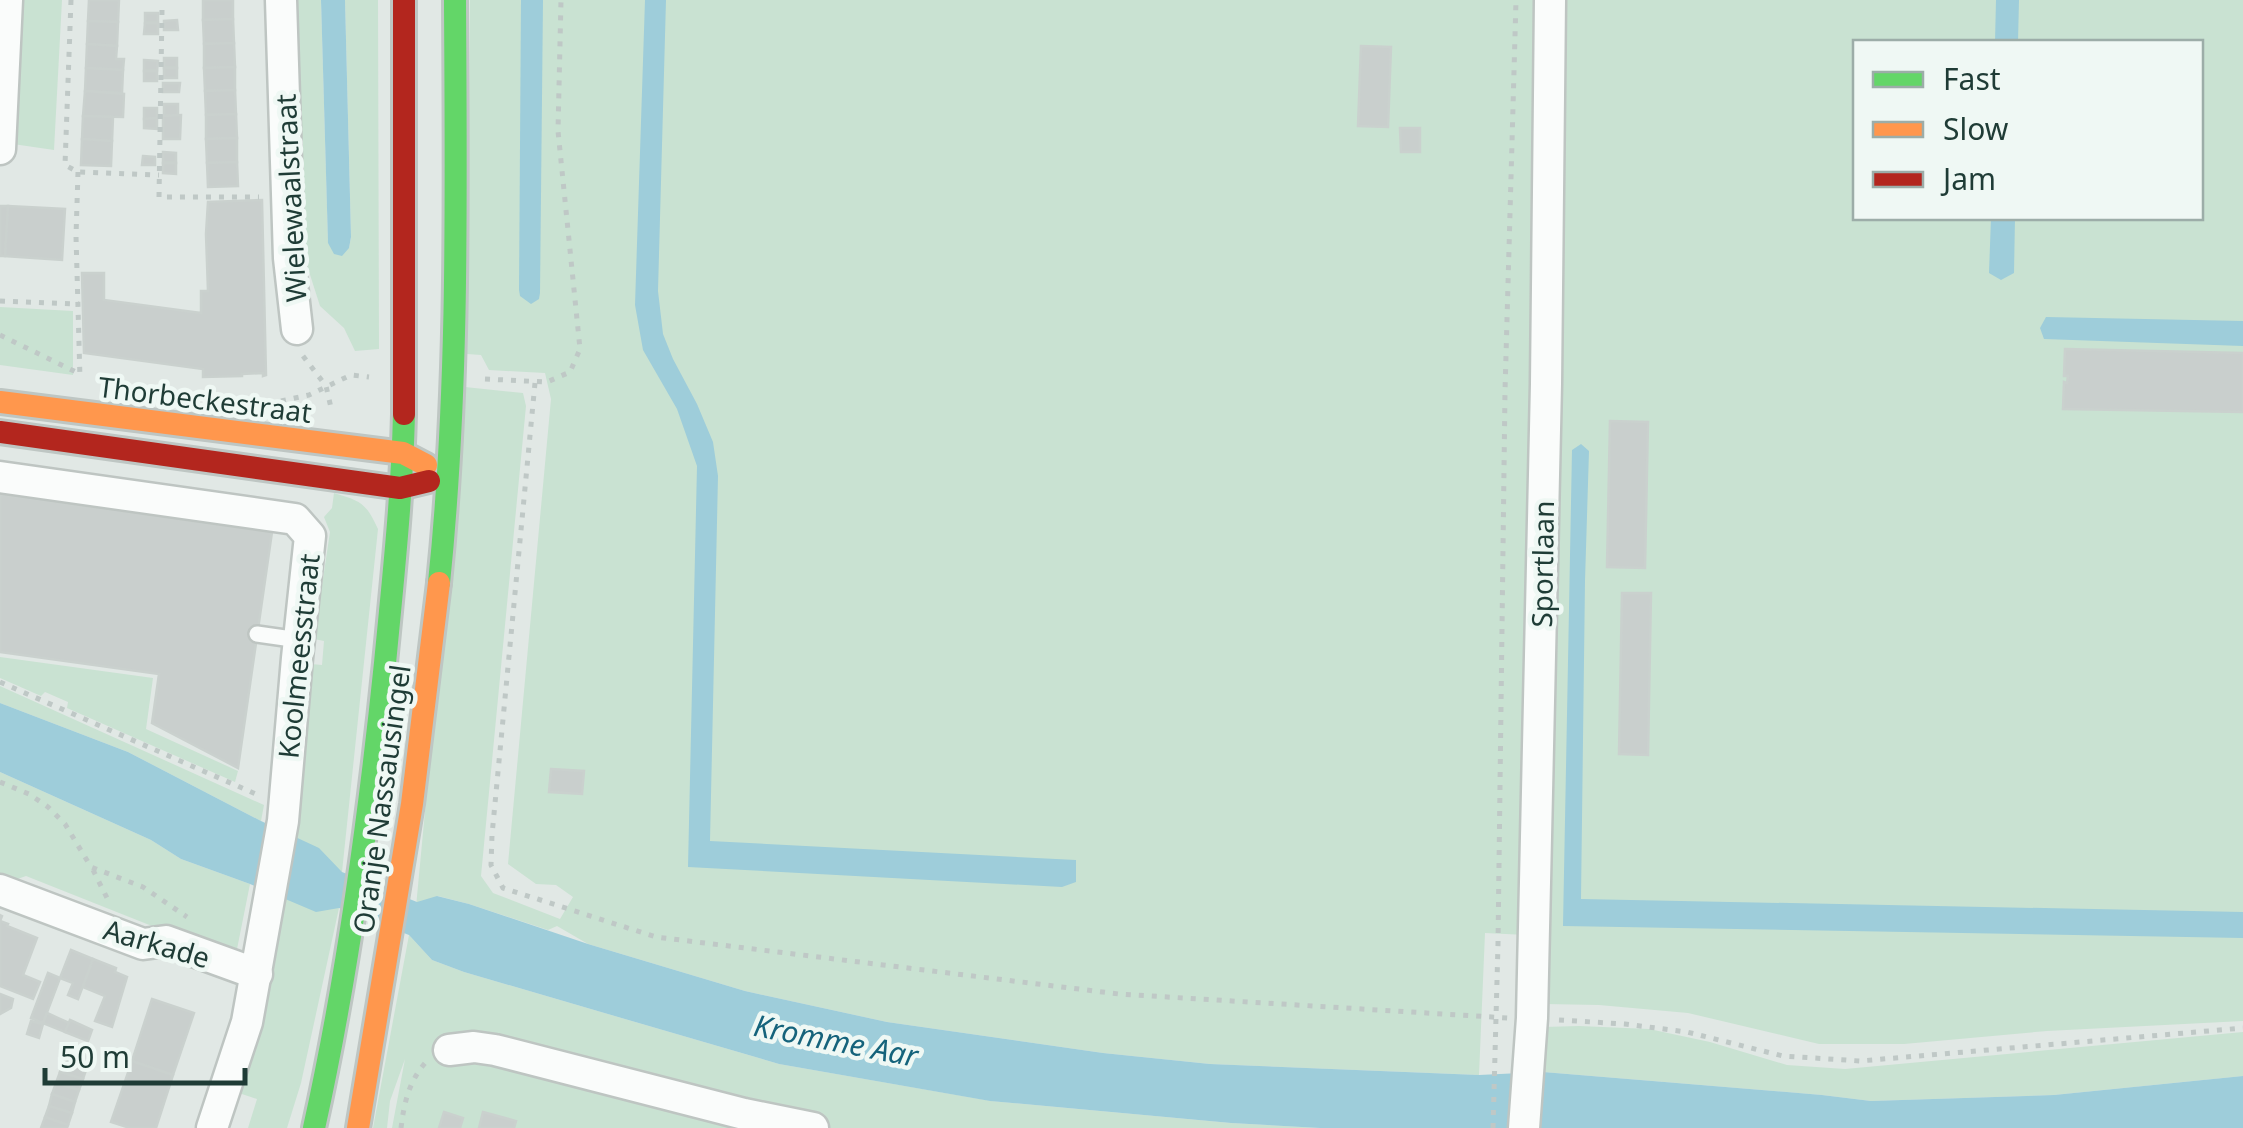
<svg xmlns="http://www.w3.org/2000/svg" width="2243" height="1128" viewBox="0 0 2243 1128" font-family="'Noto Sans',sans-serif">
<rect width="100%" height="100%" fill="#e1e8e5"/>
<g fill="#c9e2d2" fill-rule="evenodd">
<path d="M21,0h41l-8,150 -41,-6z"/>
<path d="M295,0h26l7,242 21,6 2,-11 -6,-237h33l1,349 -24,2 -11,-23 -24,-22 -15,-47 -6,-33z"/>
<path d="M470,0h1773v1021l-196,10 -143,13h-85l-131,-31 -89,-8 -55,-1 2,-68 -61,-3 -6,142 -269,-11 -107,-11 -216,-31 -142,-31 -157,-47 -31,-18 -9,4 -79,-26 -31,-8 -22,11 49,-520 58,6 3,13 -45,470 12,17 67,26 13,-22 -17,-12 -20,-1 -28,-20 43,-465 -6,-26 -56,-3 -8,-15 -14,-1zM1856,42h344v176h-344z"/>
<path d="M0,307l73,4v64l-73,-10z"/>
<path d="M334,493c27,8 32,10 44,36l-36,343 -51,-36 20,-172 11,1 2,-24 -10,-2 16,-107 -6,-15 8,-9z"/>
<path d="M0,657l153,21 -7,51 92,42 -3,11 -168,-74 1,-6 -23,-10 -4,4 -41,-18z"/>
<path d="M0,686l264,119 -3,16 -133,-69 -128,-49z"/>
<path d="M0,772l151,68 30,19 69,25 -15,75 -209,-83 -20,7 -6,-3z"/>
<path d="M280,898l59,10 -38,175 -14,45h-39l9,-29 -24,-8z"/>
<path d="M409,935l23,25 32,12 315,92 212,37 240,22 89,5h-928l13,-69 -15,42 -3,27h-14z"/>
<path d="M1579,1026l70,3 61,13 77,23 58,4 398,-37v44l-189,19 -183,6 -49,-6 -279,-23v-45z"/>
</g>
<g fill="#9ecdda">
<path d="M321,0h24l6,237 -2,11 -7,8 -8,-2 -6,-11z"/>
<path d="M521,0h22l-3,293 -1,6 -8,5 -11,-8 -1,-6z"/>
<path d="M645,0h21l-8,291 5,43 10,25 24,45 16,38 5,34 -8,365 366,19v22l-14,5 -374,-20 9,-401 -20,-57 -34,-59 -8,-45z"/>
<path d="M1996,0h23l-1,42h-23z"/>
<path d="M1991,218h24l-1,55 -13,7 -12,-7z"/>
<path d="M2046,317l197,4v25l-199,-7 -4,-11z"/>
<path d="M1581,444l8,7 -4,130 -4,318 662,13v26l-680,-12 9,-476z"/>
<path d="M0,703l128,49 133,69 58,27 23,24 75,30 20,-6 32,8 119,40 157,47 142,31 216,31 107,11 269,11 64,-3 279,23 49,6 183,-6 189,-19v52h-923l-89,-5 -241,-22 -211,-37 -315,-92 -32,-12 -23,-25 -70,-27 -23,4 -66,-28 -69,-25 -30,-19 -151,-68z"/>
</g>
<g fill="#c9cfcd" stroke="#cad1ce" stroke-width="2.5">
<path d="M89,0h30l-1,22 -30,-1z"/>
<path d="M203,0h30v19l-30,1z"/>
<rect x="145" y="13" width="13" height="10"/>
<path d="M233,19l1,24 -30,1 -1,-24z"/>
<path d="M177,20l1,10h-14v-9z"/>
<path d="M88,21l30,1 -1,24 -30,-2z"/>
<path d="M145,23h13v11h-14z"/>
<path d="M234,43l1,24 -31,1v-24z"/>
<path d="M87,44l30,2 -1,13h8l-1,11 -37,-2z"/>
<path d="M1361,46l30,1 -3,80 -30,-1z"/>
<rect x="164" y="58" width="13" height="10"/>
<path d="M144,60l14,1 -1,10h-13z"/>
<path d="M235,67v23l-30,1 -1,-23z"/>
<path d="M86,68l37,2 -1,23 -37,-2z"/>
<rect x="164" y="68" width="13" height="10"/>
<rect x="144" y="71" width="13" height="10"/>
<path d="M163,83h17l-1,9h-16z"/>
<path d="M235,90l1,24 -30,1 -1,-24z"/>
<path d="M85,91l39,3 -1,23 -40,-1z"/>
<path d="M164,104h14v11l-14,1z"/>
<path d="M144,108h13v10l-13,1z"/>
<path d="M236,114l1,24 -31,1v-24z"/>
<path d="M181,115l-1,24h-17v-23z"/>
<path d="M83,116l30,1 -1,24 -30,-2z"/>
<path d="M157,118v11l-13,-1v-9z"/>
<path d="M1400,128h20v24h-19z"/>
<path d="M237,138v24l-30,1 -1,-24z"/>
<path d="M82,139l30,2 -1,25 -30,-1z"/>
<path d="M163,152l13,1v10h-13z"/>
<path d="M143,156l12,1v8h-13z"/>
<path d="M237,162l1,24 -30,1 -1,-24z"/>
<path d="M163,163h13v11l-13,-1z"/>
<path d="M262,200l4,175 -3,1v-3l-21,1v2l-39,1v-8l-119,-16 -2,-80h22v27l97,13v-22h7l-2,-57 2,-32z"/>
<path d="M0,206h8l-3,50h-5z"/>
<path d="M8,206l57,3 -3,51 -57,-4z"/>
<path d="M2065,349l178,4v59l-180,-3 1,-27 3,1 1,-7h-4z"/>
<path d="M1610,421l38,1 -3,146 -38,-1z"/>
<path d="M0,494l272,38 -34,236 -86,-45 7,-49 -159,-22z"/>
<path d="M1622,593h29l-3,162 -29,-1z"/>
<path d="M551,769l33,2 -2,23 -33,-2z"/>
<path d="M0,915l2,1 -2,5 8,3 -1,2 30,12 -14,37 17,7 -7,17 -33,-13z"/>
<path d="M71,950l22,9 -15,40 -10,-4 5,-12 -13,-5z"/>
<path d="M93,959l23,9 -1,4 12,5 -15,50 -17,-6 10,-25 -22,-9z"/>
<path d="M48,973l12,5 -17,45 -12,-5z"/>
<path d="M0,994l13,5 -2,9 -11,6z"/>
<path d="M152,999l42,14 -21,62 -41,-14z"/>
<path d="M47,1013l22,10 -4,9 -22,-9z"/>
<path d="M70,1020l22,10 -4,11 -23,-9z"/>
<path d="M31,1021l12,3 -4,14 -12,-4z"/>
<path d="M68,1048l23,8 -4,11 -23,-7z"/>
<path d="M64,1060l23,7 -4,12 -23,-7z"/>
<path d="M132,1061l41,14 -17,53h-26l-19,-6z"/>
<path d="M60,1072l23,7 -4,11 -23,-7z"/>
<path d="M56,1083l23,7 -4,12 -23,-8z"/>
<path d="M52,1094l23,8 -3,11 -23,-7z"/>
<path d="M49,1106l23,7 -4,12 -23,-8z"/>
<path d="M444,1112l19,6 -3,10h-21z"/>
<path d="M483,1112l33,9 -2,7h-35z"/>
<path d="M45,1117l23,8 -1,3h-26z"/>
</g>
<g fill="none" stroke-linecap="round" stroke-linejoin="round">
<defs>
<path id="lane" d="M257,634l42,6"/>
<g id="street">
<path d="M281,0l8,258 8,71"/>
<path d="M0,149l7,-149"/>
<path d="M0,477l295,42 15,17 -13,122 -14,163 -36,201 -35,106"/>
<path d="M0,890l143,54 23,-3 91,33"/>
<path d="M449,1050l25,-3 21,3 249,64 69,14"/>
<path d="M1524,1128l8,-110 14,-634 4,-384"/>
</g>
<g id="fast">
<path d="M439,583c20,-194 17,-388 16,-583"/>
<path d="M314,1128c34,-153 55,-309 71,-465 8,-83 17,-166 19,-249"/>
</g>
<g id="slow">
<path d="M0,402l403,51 23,12"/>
<path d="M358,1128l54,-324 27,-221"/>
</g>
<g id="jam">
<path d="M404,414v-414"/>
<path d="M0,432l400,56 29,-7"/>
</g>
</defs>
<use href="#lane" stroke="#bec5c2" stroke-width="20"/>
<use href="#street" stroke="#bec5c2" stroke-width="35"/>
<use href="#fast" stroke="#bec6c3" stroke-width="28"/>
<use href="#slow" stroke="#bec6c3" stroke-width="28"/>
<use href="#jam" stroke="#bec6c3" stroke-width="28"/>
<g stroke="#bfc8c6" stroke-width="5" stroke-dasharray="5 8" stroke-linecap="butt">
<path d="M71,0l-6,165 13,7 81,3"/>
<path d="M162,10l-3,187h100"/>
<path d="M78,172l-2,64 4,143"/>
<path d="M0,301l79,3"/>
<path d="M0,335l78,38"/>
<path d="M303,356l23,30 6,26"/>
<path d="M485,379l62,3 23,-10 10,-23 -22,-218 3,-131"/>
<path d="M535,383l-43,452 -1,30 12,23 153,49 463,57 389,24"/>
<path d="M281,401l28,-6 42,-20 18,2"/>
<path d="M0,682l258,113"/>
<path d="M0,782l29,12 19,13 17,17 26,43 52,20 44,30"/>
<path d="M93,870l15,30"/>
<path d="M1559,1020l66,4 62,8 96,24 77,5 383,-33"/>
<path d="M401,1128c3,-25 8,-47 25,-66"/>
<path d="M1493,1128l5,-184 7,-553 11,-391"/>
</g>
<use href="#lane" stroke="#fafcfb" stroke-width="15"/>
<use href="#street" stroke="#fafcfb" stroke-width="30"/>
<use href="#fast" stroke="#63d668" stroke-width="22"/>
<use href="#slow" stroke="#ff974d" stroke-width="22"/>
<use href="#jam" stroke="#b3261e" stroke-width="22"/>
</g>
<g text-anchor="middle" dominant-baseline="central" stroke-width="9" stroke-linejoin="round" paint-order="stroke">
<g font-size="28" fill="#1f3c36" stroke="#eff8f4">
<text transform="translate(290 198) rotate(-93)">Wielewaalstraat</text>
<text transform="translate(205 399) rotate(7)">Thorbeckestraat</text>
<text transform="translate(1542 564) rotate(-89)">Sportlaan</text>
<text transform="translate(298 656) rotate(-84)">Koolmeesstraat</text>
<text transform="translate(381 799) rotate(-82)">Oranje Nassausingel</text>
<text transform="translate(157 943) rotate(16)">Aarkade</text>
</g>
<g font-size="30" font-style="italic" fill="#15637b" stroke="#eff8f4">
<text transform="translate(836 1040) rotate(11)">Kromme Aar</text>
</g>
</g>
<rect x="1853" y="40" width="350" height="180" fill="#eff8f4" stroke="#9cada8" stroke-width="2.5"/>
<rect x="1873" y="72" width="50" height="15" fill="#63d668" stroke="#9cada8" stroke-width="2.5"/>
<text x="1943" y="90" font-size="30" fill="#1f3c36">Fast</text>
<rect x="1873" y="122" width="50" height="15" fill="#ff974d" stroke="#9cada8" stroke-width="2.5"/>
<text x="1943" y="140" font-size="30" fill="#1f3c36">Slow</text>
<rect x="1873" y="172" width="50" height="15" fill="#b3261e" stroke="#9cada8" stroke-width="2.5"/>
<text x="1943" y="190" font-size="30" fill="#1f3c36">Jam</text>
<path d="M45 1068v15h200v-15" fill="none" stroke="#1f3c36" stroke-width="5"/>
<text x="60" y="1068" font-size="30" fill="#1f3c36" stroke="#eff8f4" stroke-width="8" paint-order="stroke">50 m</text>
</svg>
